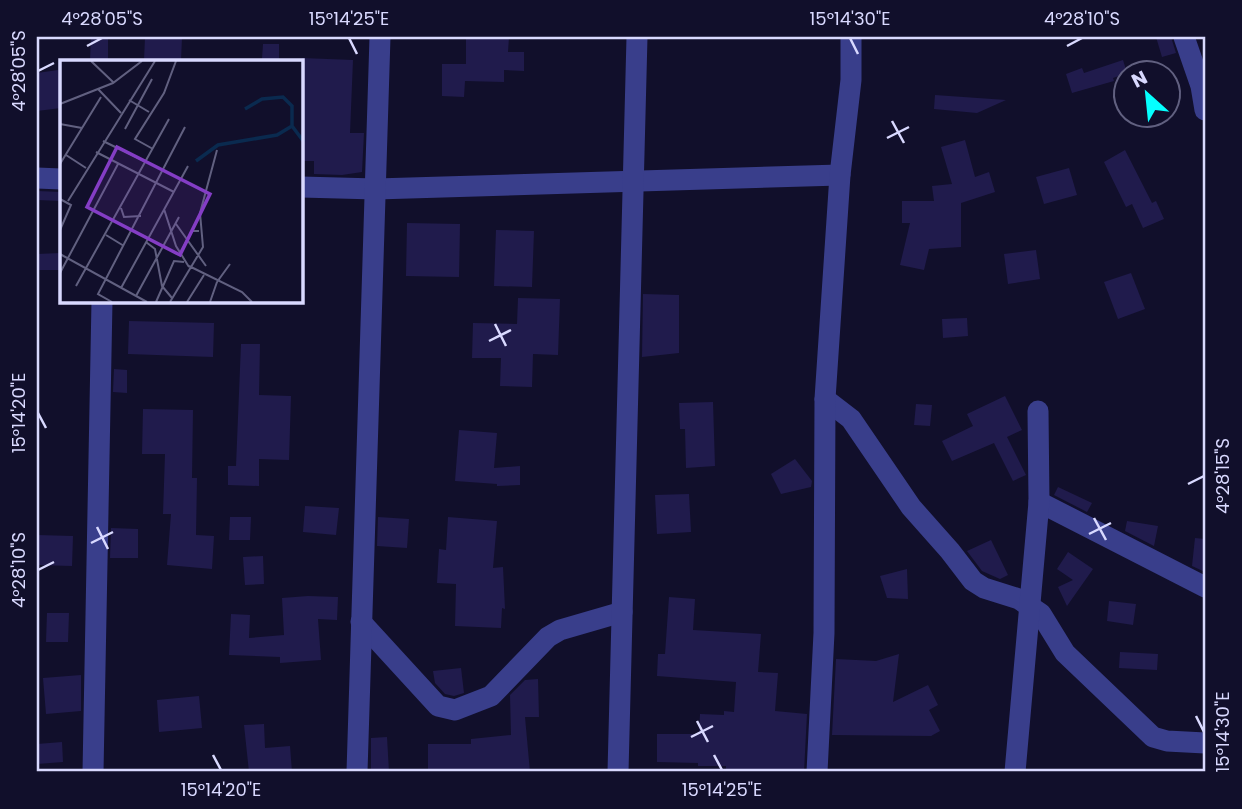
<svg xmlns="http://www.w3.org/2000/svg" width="1242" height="809" viewBox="0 0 1242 809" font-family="Poppins,sans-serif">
<rect width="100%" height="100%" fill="#110f2b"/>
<g fill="#201b4c">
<path d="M91,37h17v24h-18z"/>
<path d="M145,37h37l-1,24h-37z"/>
<path d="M466,37h43l-1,15h16v19l-20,-1v12l-39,-1 -1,16 -22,-1v-32h24z"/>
<path d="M1156,37h15l5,16 -14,4z"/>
<path d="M263,44h16v15h-17z"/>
<path d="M302,58l51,2 -3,73h14l-2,39 -20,3 -28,-1v-13h-12z"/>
<path d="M1123,60l4,13 -14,5 1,3 -42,12 -6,-19 16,-6 2,5z"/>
<path d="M58,70l3,38 -24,3v-38z"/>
<path d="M935,95l71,5 -29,13 -43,-4z"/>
<path d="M965,140l10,37 14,-5 6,20 -34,11v44l-32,2 -5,21 -24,-5 10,-42h-8v-22h32l-2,-15 20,-2 -11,-37z"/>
<path d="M1125,150l27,53 4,-2 8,18 -21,9 -11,-24 -6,3 -22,-45z"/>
<path d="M1069,168l8,27 -33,9 -8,-27z"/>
<path d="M37,191l24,1v9l-24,-1z"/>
<path d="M407,223l53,1 -1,53 -53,-1z"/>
<path d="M496,230l38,1 -2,56 -38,-1z"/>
<path d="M1036,250l4,29 -32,5 -4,-30z"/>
<path d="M61,253v17h-24v-16z"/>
<path d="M1131,273l14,36 -27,10 -14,-37z"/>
<path d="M643,294l36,1v58l-37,4z"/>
<path d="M518,298l42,1 -2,56 -25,-1 -1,33 -32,-1 1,-28h-29l1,-35 44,1z"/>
<path d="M967,318l1,18 -25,2 -1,-19z"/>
<path d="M129,321l85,2 -1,34 -85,-3z"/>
<path d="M241,344h19l-1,51 32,1 -2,64 -30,-1v27l-31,-1v-19h8z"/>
<path d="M114,369l13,1v23l-14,-1z"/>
<path d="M1005,396l17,34 -15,7 19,38 -13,6 -19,-38 -42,18 -10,-20 31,-15 -6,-12z"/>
<path d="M713,402l2,64 -29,2 -1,-39h-5l-1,-26z"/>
<path d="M916,404l16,1 -2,21 -16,-1z"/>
<path d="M143,409l50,1 -1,68h5l-1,57 18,1 -2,33 -45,-4 4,-51h-8l2,-60h-23z"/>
<path d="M459,430l38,3 -3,35 26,-2v19l-23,1v-2l-42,-3z"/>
<path d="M795,459l17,22 -1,6 -30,7 -10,-20z"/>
<path d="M1058,487l34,16 -5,9 -33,-17z"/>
<path d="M689,494l2,38 -34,2 -2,-39z"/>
<path d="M305,506l34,2 -3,27 -33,-3z"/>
<path d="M230,517h21l-1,23h-21z"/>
<path d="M378,517l31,2 -2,29 -30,-2z"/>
<path d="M448,517l49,4 -4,47 10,-1 2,42 -3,-1 -1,20 -46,-2 1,-42 -19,-1 2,-34 7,1z"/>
<path d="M1127,521l31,5 -4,20 -29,-15z"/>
<path d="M111,528l27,1v29h-28z"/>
<path d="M37,535l36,1 -1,30 -35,-1z"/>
<path d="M1195,538l10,1v33l-13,-6z"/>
<path d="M991,540l17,35 -8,4 -18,-8 -15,-20z"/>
<path d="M1068,552l25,17 -26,37 -9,-19 15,-7 -16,-11z"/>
<path d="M263,556l1,28 -19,1 -2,-28z"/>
<path d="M907,569l1,30 -21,-1 -7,-22z"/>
<path d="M308,596l30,1 -1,23 -19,-1 3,41 -41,3v-6l-51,-2 2,-41 19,1 -1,23 35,-3 -2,-37z"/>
<path d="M669,597l26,2 -2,31 68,4 -3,38 20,1 -3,38 32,3 -3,58h-78v-6h-28v-3l-41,-1v-28h42l1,-20 24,1v-4l10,1 2,-30 -79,-6 1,-22h7z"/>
<path d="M1109,601l27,3 -3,21 -26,-4z"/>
<path d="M47,613h22l-1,29h-22z"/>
<path d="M1120,652l38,2 -1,16 -38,-2z"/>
<path d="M899,654l-6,48 35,-17 10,20 -9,5 11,21 -9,5 -99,-1 4,-76 40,2z"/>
<path d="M461,668l3,25 -10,3 -9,-2 -10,-11 -2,-12z"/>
<path d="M81,675v36l-35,3 -3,-36z"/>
<path d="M538,679l1,38h-14l5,55h-56l-1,-3h-45v-25h43v-5l40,-4 -1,-40 15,-15z"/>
<path d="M199,696l3,32 -43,4 -2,-32z"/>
<path d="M264,724l1,24 25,-2 2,26h-43l-5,-47z"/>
<path d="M387,737l2,35h-18v-34z"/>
<path d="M62,742l1,20 -26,2v-20z"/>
</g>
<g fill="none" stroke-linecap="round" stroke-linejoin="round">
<g stroke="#393e8b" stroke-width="21">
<path d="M1184,37l17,49 4,24"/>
<path d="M37,178l24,1"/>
<path d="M301,187l75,2 464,-14"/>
<path d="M825,399l26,20 60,88 39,44 23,30 11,7 35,11 22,15 24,39 88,84 14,4 38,2"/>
<path d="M1039,502l166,85"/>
<path d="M361,622l77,84 17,4 36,-14 57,-59 12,-7 62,-18"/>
<path d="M93,772l9,-471"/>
<path d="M357,772l23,-735"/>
<path d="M618,772l19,-735"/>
<path d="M817,772l7,-139 1,-234 15,-224 11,-95v-43"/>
<path d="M1015,772l24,-270 -1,-91"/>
</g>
</g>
<path fill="none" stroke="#d9d9ff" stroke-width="2.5" d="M349,38l8,16M850,38l8,16M87,46l15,-8M1067,46l15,-8M38,71l16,-8M892,121l12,22M887,138l22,-11M495,324l11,22M489,341l22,-11M38,413l8,15M1188,484l16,-8M1094,518l12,22M97,527l11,22M1089,534l22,-11M91,543l22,-11M38,570l16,-8M1196,716l8,16M697,721l11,21M691,737l22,-11M213,755l8,15M714,755l8,15"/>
<g transform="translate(60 60)">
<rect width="243" height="243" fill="#110f2b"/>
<path fill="none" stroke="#0a2a4f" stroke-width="3.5" d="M185,49l17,-10 21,-2 9,9v20l12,16M136,101l22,-16 59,-10 15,-9"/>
<path fill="none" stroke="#616080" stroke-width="2" d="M31,1l22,21M38,29l23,24M69,40l20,12M0,44l53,-21 29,-22M0,64l22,4M65,69l27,-50M43,81l43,21M93,89l-18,-10 29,-46 12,-32M36,92l78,40M6,95l20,13M0,104l41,-67M0,139l11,6 -11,25M8,141l87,-140M61,148l3,9 17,-1M104,149l12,37 13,21M116,164l30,42M46,175l18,11M86,182l9,7 7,37 10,12M121,191l11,-20h7M0,194l87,48M129,206l53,26 10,10M0,213l58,-109M157,222l13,-18M16,226l93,-167M61,228l67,-122M76,236l43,-79M52,242l-14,-8 87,-167M96,242l18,-41 10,1M110,242l33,-55 -3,-34 17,-63M127,242l17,-27M150,242l7,-20"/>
<path fill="#843dc5" fill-opacity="0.15" stroke="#843dc5" stroke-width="3.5" d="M57,87l93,47 -30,61 -93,-48z"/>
<rect width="243" height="243" fill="none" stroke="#d9d9ff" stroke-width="3.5"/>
</g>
<rect width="1242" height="809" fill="none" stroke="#110f2b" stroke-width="77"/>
<g transform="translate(1147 94) rotate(333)"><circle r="33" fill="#110f2b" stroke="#616080" stroke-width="2"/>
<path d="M0-5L12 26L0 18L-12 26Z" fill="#05fffe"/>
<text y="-10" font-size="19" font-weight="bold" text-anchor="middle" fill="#d9d9ff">N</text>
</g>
<rect x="38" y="38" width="1166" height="732" fill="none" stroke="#d9d9ff" stroke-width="2.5"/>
<g font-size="18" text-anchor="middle" fill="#d9d9ff">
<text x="102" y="25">4°28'05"S</text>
<text x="349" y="25">15°14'25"E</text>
<text x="850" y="25">15°14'30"E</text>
<text x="1082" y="25">4°28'10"S</text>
<text transform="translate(19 71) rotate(-90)" y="6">4°28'05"S</text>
<text transform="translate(19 413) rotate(-90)" y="6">15°14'20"E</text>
<text transform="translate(1223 476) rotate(-90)" y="6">4°28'15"S</text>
<text transform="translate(19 570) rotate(-90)" y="6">4°28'10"S</text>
<text transform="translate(1223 732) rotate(-90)" y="6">15°14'30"E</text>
<text x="221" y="796">15°14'20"E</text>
<text x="722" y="796">15°14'25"E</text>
</g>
</svg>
